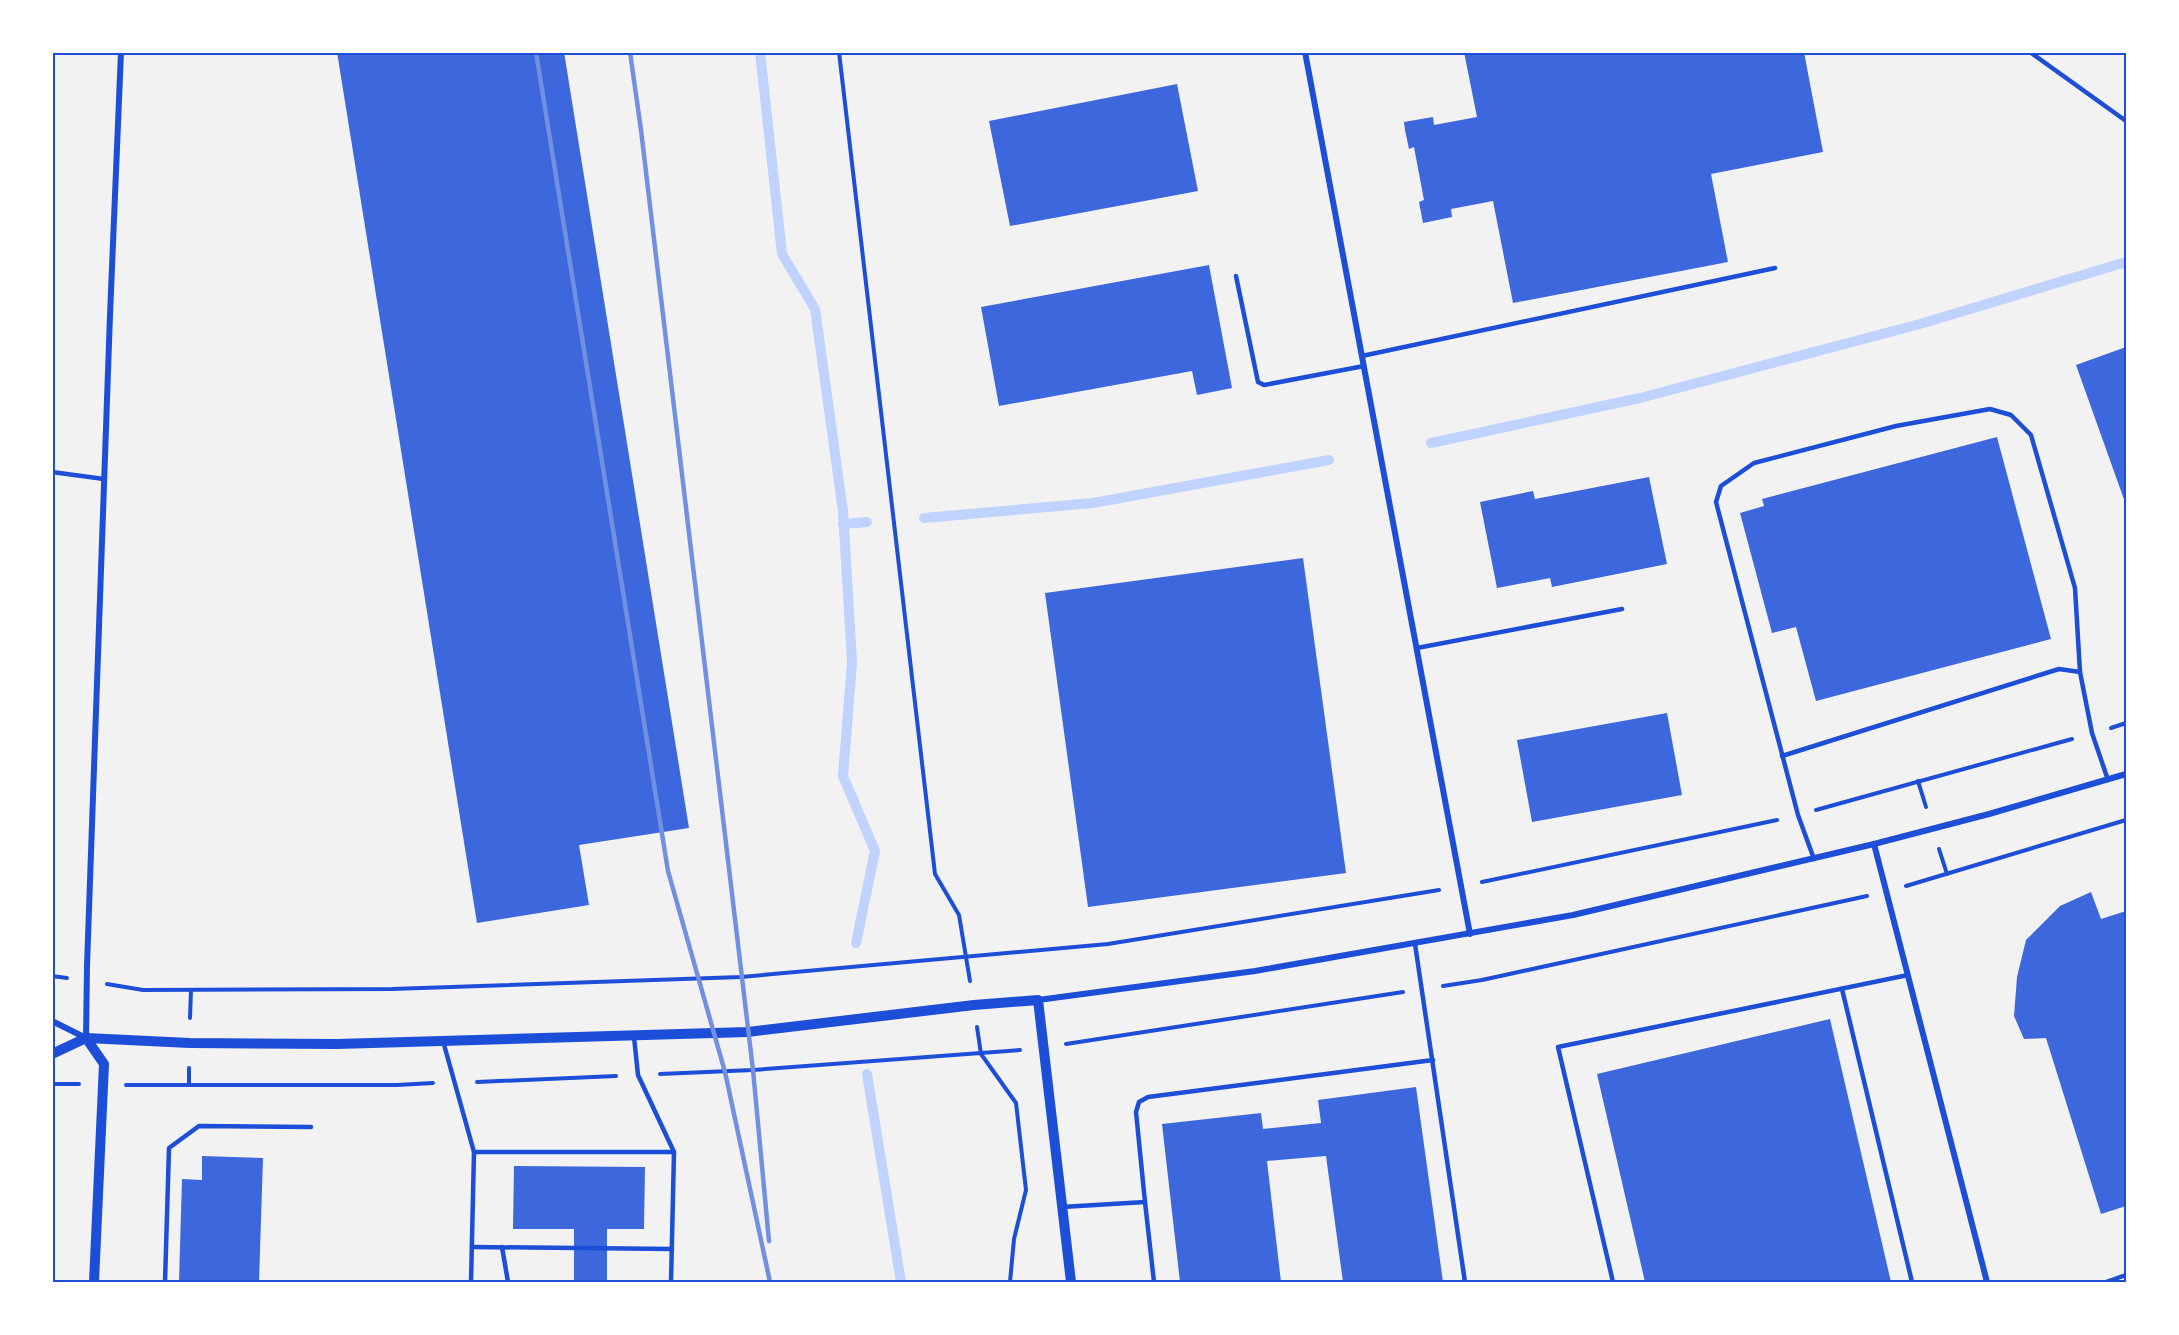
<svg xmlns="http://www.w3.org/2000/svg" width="2179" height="1335" viewBox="0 0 2179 1335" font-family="'Titillium Web',sans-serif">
<rect width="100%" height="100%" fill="#f2f2f2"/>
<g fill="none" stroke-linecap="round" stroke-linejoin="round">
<g stroke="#bfd3fe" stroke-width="10">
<path d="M760,52l22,202 33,55 28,202 9,151 -9,114 32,75 -19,92"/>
<path d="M1431,443l209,-45 280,-74 206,-62"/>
<path d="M924,518l169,-15 236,-43"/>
<path d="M843,524l24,-2"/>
<path d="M867,1074l34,208"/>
</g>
</g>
<g fill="#3d67dc">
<path d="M337,52h227l125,776 -110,17 10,60 -112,18z"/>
<path d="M1464,52h340l19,100 -112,22 17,88 -215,41 -20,-102 -42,8 1,8 -29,6 -4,-21 5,-2 -10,-53 -5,2 -4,-19 -1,-8 29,-5 1,8 43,-8z"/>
<path d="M1177,84l21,107 -188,35 -21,-105z"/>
<path d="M1209,265l23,123 -35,7 -5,-24 -193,35 -18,-99z"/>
<path d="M2126,347v158l-50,-140z"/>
<path d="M1997,437l54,202 -235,62 -20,-74 -24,6 -32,-120 24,-7 -2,-7z"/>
<path d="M1649,477l18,87 -115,23 -2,-9 -53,10 -17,-86 53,-11 2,8z"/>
<path d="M1303,558l43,315 -258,34 -43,-314z"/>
<path d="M1667,713l15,82 -150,27 -15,-82z"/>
<path d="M2091,892l10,27 25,-8v295l-25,8 -55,-176 -22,1 -10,-23 3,-39 9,-37 34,-34z"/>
<path d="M1830,1019l61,263h-246l-48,-208z"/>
<path d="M1416,1087l27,195h-100l-17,-126 -59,5 14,121h-101l-18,-158 99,-11 2,16 58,-6 -3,-23z"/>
<path d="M202,1156l61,2 -4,124h-80l3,-103 20,1z"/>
<path d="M514,1166l131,1 -1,62h-37v53h-33v-53h-61z"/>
</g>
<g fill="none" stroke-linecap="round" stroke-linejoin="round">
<g stroke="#1d4ed8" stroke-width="4">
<path d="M839,52l96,822 24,41 11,66"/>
<path d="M2111,728l15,-5"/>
<path d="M1918,781l8,26"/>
<path d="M1816,810l256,-71"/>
<path d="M1939,849l8,25"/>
<path d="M1482,882l295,-62"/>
<path d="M1906,886l220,-66"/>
<path d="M52,976l15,2"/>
<path d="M107,984l36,6 249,-1 349,-12 367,-33 331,-54"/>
<path d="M1443,986l39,-6 385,-84"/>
<path d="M190,1018l1,-28"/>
<path d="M977,1027l4,27 35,49 10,87 -12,49 -4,43"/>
<path d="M1066,1044l337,-52"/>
<path d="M660,1074l93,-4 267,-20"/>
<path d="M477,1082l139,-6"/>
<path d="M52,1084h27"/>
<path d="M126,1085h271l36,-2"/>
<path d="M189,1085v-17"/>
</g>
<g stroke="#1d4ed8" stroke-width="4.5">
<path d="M2030,52l96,69"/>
<path d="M1236,276l22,106 6,3 100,-19"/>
<path d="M1362,356l413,-88"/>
<path d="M52,472l52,7"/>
<path d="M1417,648l205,-39"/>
<path d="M1782,756l277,-87 21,3 12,61 16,47"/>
<path d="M1814,859l-16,-44 -82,-313 5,-16 33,-23 142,-37 94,-17 21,6 20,20 44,153 5,84"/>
<path d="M1415,944l50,338"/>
<path d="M1842,989l70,293"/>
<path d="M634,1037l4,38 36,77"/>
<path d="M443,1041l31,111 -3,130"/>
<path d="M474,1152h200l-3,130"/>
<path d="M1145,1202l9,80"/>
<path d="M1062,1207l83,-5 -9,-90 3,-10 9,-5 285,-37"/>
<path d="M472,1247l200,2"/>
<path d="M502,1247l6,35"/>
<path d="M165,1282l4,-134 30,-22 112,1"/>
<path d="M1613,1282l-55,-235 350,-72"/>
<path d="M2106,1282l20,-7"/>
</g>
<g stroke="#1d4ed8" stroke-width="6">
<path d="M1305,52l165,882"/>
<path d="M1874,844l113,438"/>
<path d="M1038,1000l217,-29 318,-56 301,-71 115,-30 137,-40"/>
<path d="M52,1021l34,17 1,-72 23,-651 11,-263"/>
</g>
<g stroke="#1d4ed8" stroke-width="10">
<path d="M86,1038l18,26 -10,218"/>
<path d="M52,1054l34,-16 104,5 147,1 411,-12 226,-27 64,-5 33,282"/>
</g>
<g stroke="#7290e2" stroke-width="4.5">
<path d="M536,52l132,819 57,201 45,210"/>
<path d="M630,52l11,78 112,940 16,171"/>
</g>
</g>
<rect width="2179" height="1335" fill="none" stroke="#ffffff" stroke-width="108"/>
<rect x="54" y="54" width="2071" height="1227" fill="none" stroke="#1d4ed8" stroke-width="2"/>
</svg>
